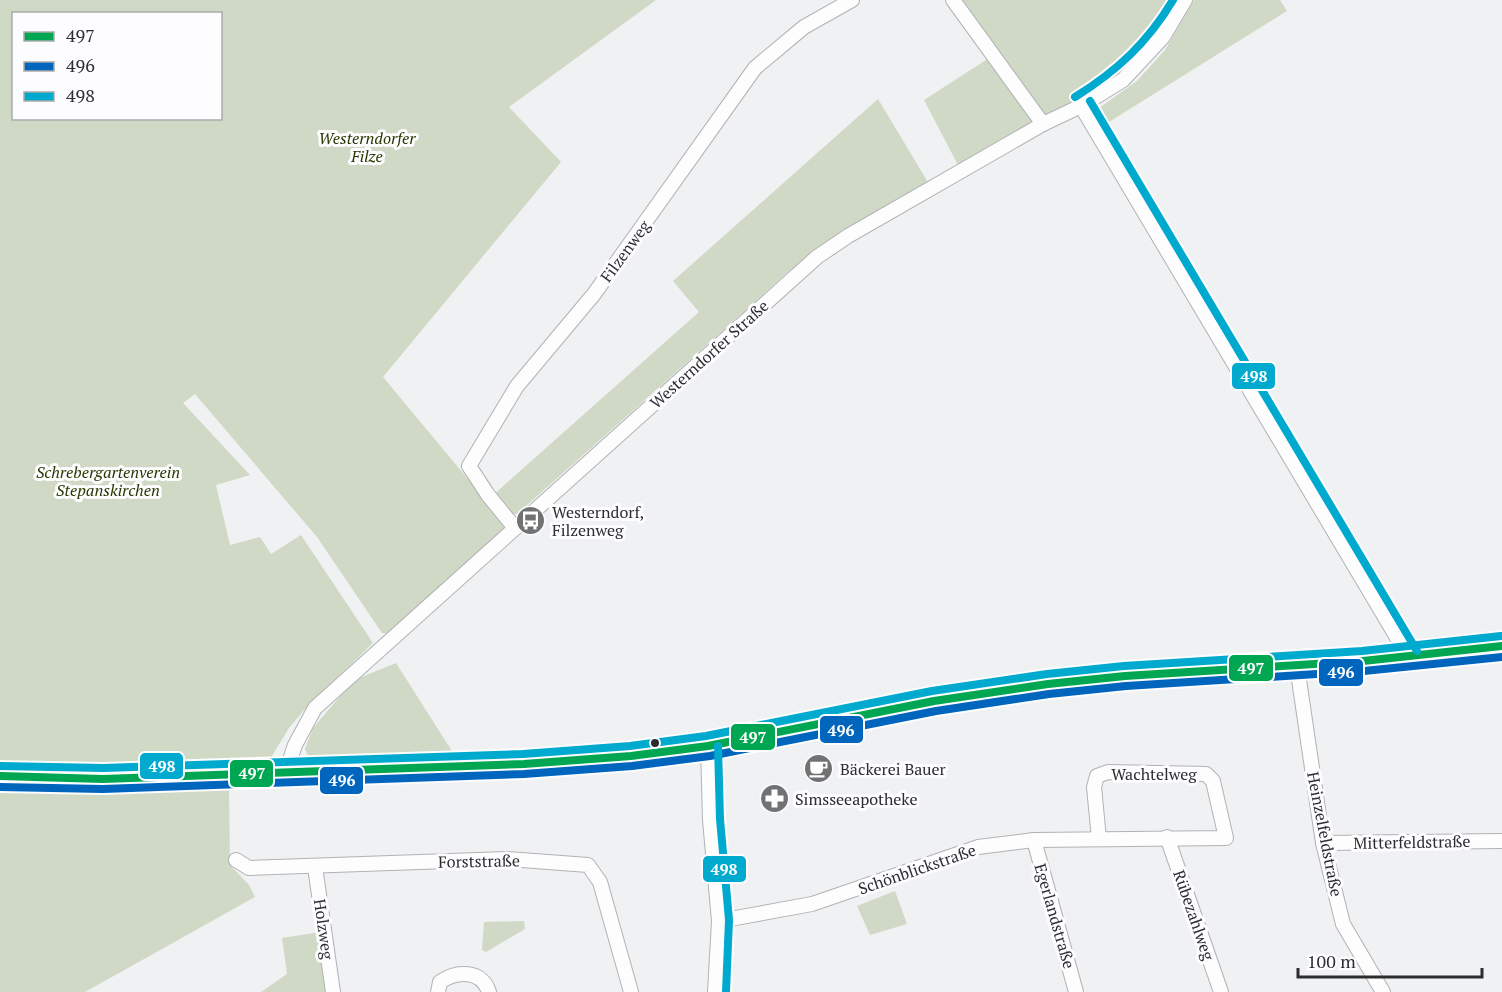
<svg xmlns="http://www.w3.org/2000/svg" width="1502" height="992" viewBox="0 0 1502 992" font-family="'PT Serif',serif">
<rect width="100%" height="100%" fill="#f0f1f3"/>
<g fill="#d0d9c5" fill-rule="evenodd">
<path d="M0,0h656l-147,107 52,55 -178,215 124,149 -115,108 -10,-1 -65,-96 -122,-143 -12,9 67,72 -34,10 14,60 30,-8 11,17 30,-19 72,108 -68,66 -16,19 -22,36c-89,5 -178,10 -267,3zM14,14h206v104h-206z"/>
<path d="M958,0h220l-17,29 -34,40 -82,49z"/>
<path d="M1194,0h86l7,11 -186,116 -9,-14 45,-32 28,-31z"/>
<path d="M989,58l43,64 -73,45 -35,-67z"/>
<path d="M878,99l51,85 -141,88 -271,242h-7l-18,-18 207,-184 -26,-31z"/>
<path d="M396,663l61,96 -146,3 -6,-13 8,-21 41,-48z"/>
<path d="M229,789l1,76 19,20 6,12 -170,95h-85v-199h95z"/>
<path d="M895,891l12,33 -37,11 -13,-29z"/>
<path d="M524,921l1,8 -39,23 -4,-2 2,-28z"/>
<path d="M320,932l8,60h-67l26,-18 -5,-36z"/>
</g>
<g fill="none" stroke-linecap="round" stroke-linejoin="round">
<defs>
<g id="street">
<path d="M953,0l90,124"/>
<path d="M1081,106l327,550"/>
<path d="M515,528l-27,-33 -19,-29 48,-80 77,-92 161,-226 49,-41 48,-27"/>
<path d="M1297,666l26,177 20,81 40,68"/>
<path d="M708,746l2,74 9,101 -4,71"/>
<path d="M286,772l9,-27 20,-37 502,-451 31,-21 195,-112 38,-18 42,-26 40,-43 22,-37"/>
<path d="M1167,837l54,155"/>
<path d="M1034,840l42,152"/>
<path d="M1323,843l179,-2"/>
<path d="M236,860l13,8 258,-9 81,6 12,17 31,110"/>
<path d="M315,867l18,125"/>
<path d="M719,921l93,-17 166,-57 56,-7 192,-2 -13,-57 -7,-7 -98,-2 -11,4 -3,11 5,52"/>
<path d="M438,992l2,-10c17,-12 42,-12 49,10"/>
</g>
<path id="secondary" d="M0,776l103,3 421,-15 107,-8 77,-10 226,-45 114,-17 77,-8 238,-15 139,-15"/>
</defs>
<use href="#street" stroke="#b1b2b4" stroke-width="16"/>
<use href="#secondary" stroke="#b1b2b4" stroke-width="21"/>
<use href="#street" stroke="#fdfdfd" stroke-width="14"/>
<use href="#secondary" stroke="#fdfdfd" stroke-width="18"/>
<defs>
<path id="bus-1" d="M0,776l103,3 421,-15 107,-8 77,-10 226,-45 114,-17 77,-8 238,-15 139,-15"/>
<path id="bus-2" d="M0,787l103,2 421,-15 108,-8 78,-10 226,-45 113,-17 77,-8 238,-15 138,-14"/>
<g id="bus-3">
<path d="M1075,97c42,-26 73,-55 98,-97"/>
<path d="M1090,101l327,550"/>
<path d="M718,746l2,73 9,101 -3,72"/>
<path d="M0,766l103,2 420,-14 107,-8 76,-10 226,-45 115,-17 77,-8 238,-15 139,-15"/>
</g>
</defs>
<use href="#bus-1" stroke="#fdfdff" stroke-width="12"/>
<use href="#bus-2" stroke="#fdfdff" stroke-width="12"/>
<use href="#bus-3" stroke="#fdfdff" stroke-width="12"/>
<use href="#bus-1" stroke="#00a651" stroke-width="8"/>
<use href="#bus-2" stroke="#0065bd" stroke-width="8"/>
<use href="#bus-3" stroke="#00a9ce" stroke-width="8"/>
</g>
<defs>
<symbol id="bus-disc" viewBox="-11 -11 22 22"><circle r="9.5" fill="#717273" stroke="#fdfdff"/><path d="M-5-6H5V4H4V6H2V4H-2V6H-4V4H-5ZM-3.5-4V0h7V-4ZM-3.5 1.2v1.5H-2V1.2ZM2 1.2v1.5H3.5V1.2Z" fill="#fff"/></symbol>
<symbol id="cafe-disc" viewBox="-11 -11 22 22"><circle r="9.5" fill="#717273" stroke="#fdfdff"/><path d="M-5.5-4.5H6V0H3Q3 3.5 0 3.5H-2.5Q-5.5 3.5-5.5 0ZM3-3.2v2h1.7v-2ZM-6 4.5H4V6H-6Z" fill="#fff"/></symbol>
<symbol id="pharmacy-disc" viewBox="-11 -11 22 22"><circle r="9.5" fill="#717273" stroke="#fdfdff"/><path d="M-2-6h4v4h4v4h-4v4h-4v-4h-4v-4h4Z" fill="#fff"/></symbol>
</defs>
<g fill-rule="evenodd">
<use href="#bus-disc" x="514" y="504" width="33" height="33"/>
<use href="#cafe-disc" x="802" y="752" width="33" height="33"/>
<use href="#pharmacy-disc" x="758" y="782" width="33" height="33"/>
</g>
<circle fill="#2c2d2e" stroke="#fdfdff" stroke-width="2" cx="655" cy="743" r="5"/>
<g text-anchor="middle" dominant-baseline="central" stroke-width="6" stroke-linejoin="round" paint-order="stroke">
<g font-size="16" font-style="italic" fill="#273900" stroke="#fdfdff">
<text x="367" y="138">Westerndorfer<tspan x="367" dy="18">Filze</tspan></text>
<text x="108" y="472">Schrebergartenverein<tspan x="108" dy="18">Stepanskirchen</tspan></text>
</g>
<g font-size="16" fill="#2c2d2e" stroke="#fdfdff">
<text transform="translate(625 251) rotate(-54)">Filzenweg</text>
<text transform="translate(709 354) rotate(-42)">Westerndorfer Straße</text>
<text x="1154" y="774">Wachtelweg</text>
<text transform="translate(1325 834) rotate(79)">Heinzelfeldstraße</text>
<text transform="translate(1412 842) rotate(-1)">Mitterfeldstraße</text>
<text transform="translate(479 861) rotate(-1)">Forststraße</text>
<text transform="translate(917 869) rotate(-19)">Schönblickstraße</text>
<text transform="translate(1194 915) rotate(71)">Rübezahlweg</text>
<text transform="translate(1055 916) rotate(74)">Egerlandstraße</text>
<text transform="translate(324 929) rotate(82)">Holzweg</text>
</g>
<g font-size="16" fill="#2c2d2e" stroke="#fdfdff" text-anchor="start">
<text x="552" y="512">Westerndorf,<tspan x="552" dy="18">Filzenweg</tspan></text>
<text x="840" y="769">Bäckerei Bauer</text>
<text x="795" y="799">Simsseeapotheke</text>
</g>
</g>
<g stroke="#fdfdff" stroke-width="2">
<rect x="1231" y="362" width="45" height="28" rx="6" fill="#00a9ce"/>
<rect x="1228" y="654" width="46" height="28" rx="6" fill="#00a651"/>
<rect x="1318" y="658" width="46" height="29" rx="6" fill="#0065bd"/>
<rect x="819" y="715" width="45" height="29" rx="6" fill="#0065bd"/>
<rect x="730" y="723" width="46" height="28" rx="6" fill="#00a651"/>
<rect x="139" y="752" width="45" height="28" rx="6" fill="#00a9ce"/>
<rect x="229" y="759" width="45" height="29" rx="6" fill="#00a651"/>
<rect x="319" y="766" width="45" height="29" rx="6" fill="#0065bd"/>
<rect x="702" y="855" width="45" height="28" rx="6" fill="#00a9ce"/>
</g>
<g font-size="16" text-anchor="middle" font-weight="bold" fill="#fff">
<text x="1254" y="382">498</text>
<text x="1251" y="674">497</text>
<text x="1341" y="678">496</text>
<text x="841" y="736">496</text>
<text x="753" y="743">497</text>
<text x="162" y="772">498</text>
<text x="252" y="779">497</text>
<text x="342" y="786">496</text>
<text x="724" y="875">498</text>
</g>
<rect x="12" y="12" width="210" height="108" fill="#fdfdff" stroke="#a9aaab" stroke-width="1.5"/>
<rect x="24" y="32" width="30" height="9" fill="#00a651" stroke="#a9aaab" stroke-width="1.5"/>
<text x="66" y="42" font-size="18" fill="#2c2d2e">497</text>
<rect x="24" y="62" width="30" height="9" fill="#0065bd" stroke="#a9aaab" stroke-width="1.5"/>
<text x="66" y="72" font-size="18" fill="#2c2d2e">496</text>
<rect x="24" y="92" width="30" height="9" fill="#00a9ce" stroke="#a9aaab" stroke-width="1.5"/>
<text x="66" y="102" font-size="18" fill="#2c2d2e">498</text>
<path d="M1298 968v9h184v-9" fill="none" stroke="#2c2d2e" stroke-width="3"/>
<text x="1307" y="968" font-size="18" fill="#2c2d2e" stroke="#fdfdff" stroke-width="4.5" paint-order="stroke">100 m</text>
</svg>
